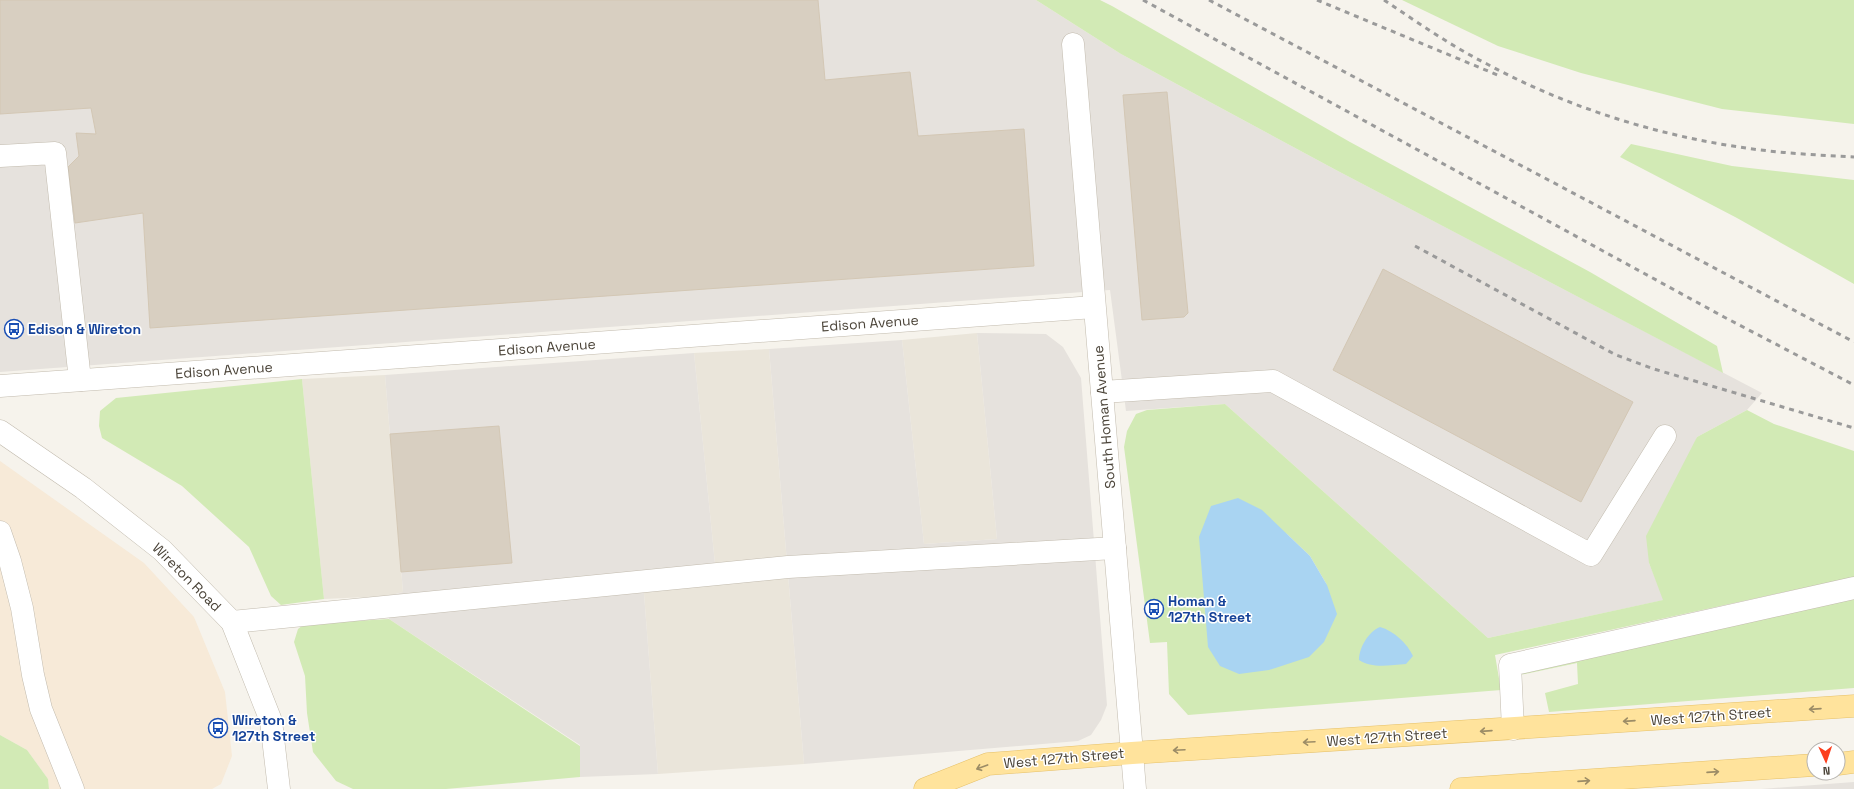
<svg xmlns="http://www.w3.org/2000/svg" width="1854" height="789" viewBox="0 0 1854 789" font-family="'Space Grotesk',sans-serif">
<rect width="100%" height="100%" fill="#f6f3ec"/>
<g fill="#eae5da">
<path d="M977,333l20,206 -73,5 -22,-204z"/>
<path d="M769,349l35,415 -146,10 -15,-193 73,-7 -22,-221z"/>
<path d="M385,375l18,217 -15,4 -64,3 -22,-220z"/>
</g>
<path fill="#f7ead8" d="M0,461l144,102 50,54 31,75 7,64 -11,28 -9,5h-163l-1,-10 -21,-29 -27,-15z"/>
<g fill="#e6e2dd">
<path d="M0,0h1036l85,54 215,116 426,223 -15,17 -50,27 -48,126 15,37 -176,38 -263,-234 -99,7 -16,-121 -1110,82z"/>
<path d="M977,333l69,1 17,13 18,31 26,327 -6,15 -10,15 -13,6 -274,23 -35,-415 133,-9 22,204 73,-5z"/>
<path d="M694,353l22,221 -73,7 15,193 -78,3v-32l-191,-126 -1,-23 15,-4 -18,-217z"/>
<path d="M1854,782v7h-93z"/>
</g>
<g fill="#d2eab5" fill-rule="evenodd">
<path d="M1036,0h64l12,6 238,136 240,130 127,74 6,27 -387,-203 -215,-116z"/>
<path d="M1402,0h452v124l-132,-15 -141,-36 -83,-27z"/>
<path d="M1631,144l101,22 122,14v104l-117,-66 -117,-61z"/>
<path d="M302,379l22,220 -43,6 -10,-9 -22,-49 -67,-61 -80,-48 -3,-12 1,-15 16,-13z"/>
<path d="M1225,404l263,234 175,-38 -14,-37 -3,-27 51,-99 50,-27 27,14 80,27v126l-359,78 6,35 -313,25 -19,-21 -2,-52 -17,1 -26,-196 3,-16 9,-17 11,-4zM1286,533l24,23 17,29z"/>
<path d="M1854,596v92l-305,24 -4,-19 33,-9 -1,-21 -57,12 1,-7z"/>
<path d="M389,619l191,127v31l-134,12h-93l-17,-8 -23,-29 -6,-39 -2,-37 -11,-34 4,-13 6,-5z"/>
<path d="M0,735l27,15 21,29 1,10h-49z"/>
</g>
<g fill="#a9d4f2">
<path d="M1238,498l24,12 48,46 17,29 10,29 -13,28 -15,15 -40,13 -30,4 -19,-8 -12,-19 -9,-110 12,-31z"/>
<path d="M1380,627c14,4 27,16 33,29l-7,8c-15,1 -34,5 -47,-4 0,-12 9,-28 21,-33z"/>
</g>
<g fill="#d8cfc1" stroke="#d3c7b4">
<path d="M0,0h818l7,80 85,-8 8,64 106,-7 10,137 -884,62 -7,-115 -68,10 -7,-56 11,-11 -3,-23 20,1 -5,-26 -91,6z"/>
<path d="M1167,92l21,221 -4,4 -42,3 -19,-225z"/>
<path d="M1383,269l250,133 -52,100 -248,-132z"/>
<path d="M499,426l13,137 -111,9 -11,-138z"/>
</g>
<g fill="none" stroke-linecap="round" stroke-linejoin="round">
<defs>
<g id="minor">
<path d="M1073,44l62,745"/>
<path d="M0,156l55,-3 25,227"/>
<path d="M0,386l1094,-79"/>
<path d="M1102,392l171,-11 318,174 74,-119"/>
<path d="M0,431l83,57 79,62 70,72 39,99 8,68"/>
<path d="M0,532l10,29 12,47 11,67 8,34 32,80"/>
<path d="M232,622l556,-55 327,-19"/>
<path d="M1513,729l-3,-64 344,-77"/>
</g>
<g id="major">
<path d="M1838,764l16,-2"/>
<path d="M925,789l63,-25 144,-11 722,-47"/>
<path d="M1461,789l353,-24"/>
</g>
</defs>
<use href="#minor" stroke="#c2bbae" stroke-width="23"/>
<use href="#major" stroke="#e6c16a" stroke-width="23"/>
<use href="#minor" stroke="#fff" stroke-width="22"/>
<use href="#major" stroke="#ffe39c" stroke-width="22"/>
<g stroke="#9a9a9a" stroke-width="3" stroke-dasharray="5 5" stroke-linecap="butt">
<path d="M1143,0l581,317 130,68"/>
<path d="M1209,0l645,342"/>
<path d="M1317,0l183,76"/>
<path d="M1384,0c33,22 67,46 103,64 78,42 165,70 252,83 38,6 77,8 115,10"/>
<path d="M1415,246l201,109 38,14 200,59"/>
</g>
</g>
<defs><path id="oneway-shaft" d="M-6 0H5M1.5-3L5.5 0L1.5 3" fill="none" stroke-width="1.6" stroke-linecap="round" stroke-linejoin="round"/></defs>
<g stroke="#9c8c66">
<use href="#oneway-shaft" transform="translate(1815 709) rotate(176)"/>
<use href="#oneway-shaft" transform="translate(1629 721) rotate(176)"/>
<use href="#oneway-shaft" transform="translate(1486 731) rotate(176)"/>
<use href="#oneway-shaft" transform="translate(1309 742) rotate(177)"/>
<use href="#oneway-shaft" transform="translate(1179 750) rotate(177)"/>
<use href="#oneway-shaft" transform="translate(982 767) rotate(160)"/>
<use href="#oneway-shaft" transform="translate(1713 772) rotate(-4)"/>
<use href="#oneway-shaft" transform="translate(1584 781) rotate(-4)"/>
</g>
<defs>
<symbol id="bus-ring" viewBox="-11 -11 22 22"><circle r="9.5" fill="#fff" stroke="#1a4fb4" stroke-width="1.5"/><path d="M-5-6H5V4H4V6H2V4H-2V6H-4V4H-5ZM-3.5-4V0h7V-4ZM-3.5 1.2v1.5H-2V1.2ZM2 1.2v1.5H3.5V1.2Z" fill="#1a4fb4"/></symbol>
</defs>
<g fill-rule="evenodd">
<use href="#bus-ring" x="3" y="318" width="22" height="22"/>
<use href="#bus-ring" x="1143" y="598" width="22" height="22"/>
<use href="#bus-ring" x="207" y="717" width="22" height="22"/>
</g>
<g text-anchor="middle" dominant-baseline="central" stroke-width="3" stroke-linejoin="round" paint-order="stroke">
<g font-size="14" fill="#4b4439" stroke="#fff">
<text transform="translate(870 323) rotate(-4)">Edison Avenue</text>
<text transform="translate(547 347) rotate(-4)">Edison Avenue</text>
<text transform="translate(224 370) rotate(-4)">Edison Avenue</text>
<text transform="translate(1104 417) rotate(-95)">South Homan Avenue</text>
<text transform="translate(187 577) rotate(45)">Wireton Road</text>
<text transform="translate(1711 716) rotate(-4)">West 127th Street</text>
<text transform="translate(1387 737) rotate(-4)">West 127th Street</text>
<text transform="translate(1064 758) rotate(-5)">West 127th Street</text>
</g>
<g font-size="14" font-weight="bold" fill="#164399" stroke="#fff" text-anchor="start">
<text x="28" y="329">Edison &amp; Wireton</text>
<text x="1168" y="601">Homan &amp;<tspan x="1168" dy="16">127th Street</tspan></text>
<text x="232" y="720">Wireton &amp;<tspan x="232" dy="16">127th Street</tspan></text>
</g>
</g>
<g transform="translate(1826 761) rotate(177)"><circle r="19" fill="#ffffff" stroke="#b7b4b0"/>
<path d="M0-3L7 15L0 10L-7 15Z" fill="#fc3f1d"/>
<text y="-6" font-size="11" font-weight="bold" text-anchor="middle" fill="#4b4439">N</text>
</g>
</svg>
